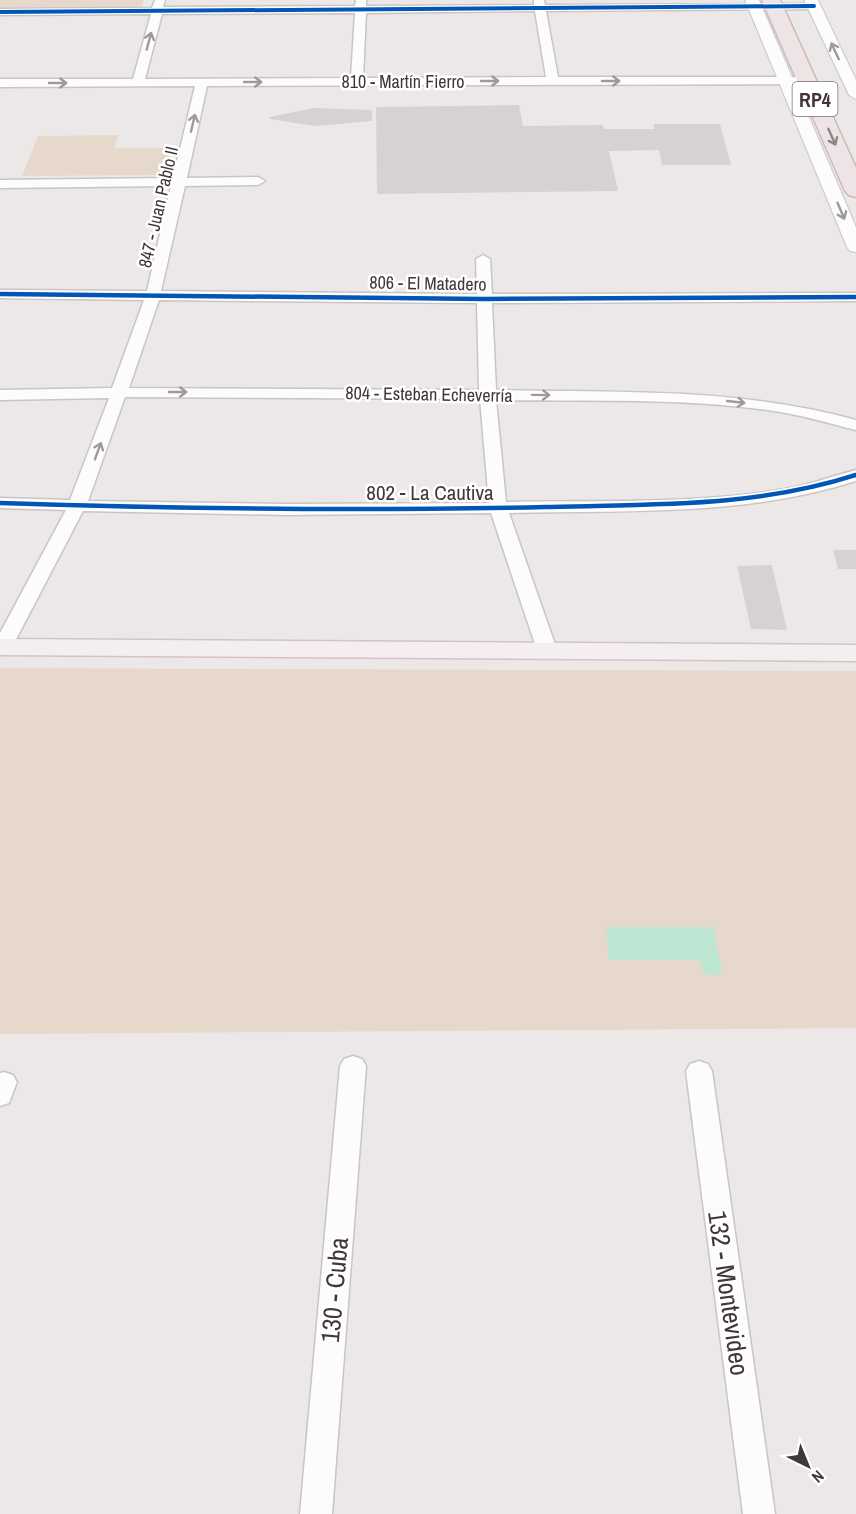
<svg xmlns="http://www.w3.org/2000/svg" width="856" height="1514" viewBox="0 0 856 1514" font-family="'Archivo Narrow',sans-serif">
<rect width="100%" height="100%" fill="#ede8e8"/>
<g fill="#e6d9cb">
<path d="M0,0h144l-3,9h-141z"/>
<path d="M118,135l-3,13h56l-5,24 -8,3 -136,1 16,-40z"/>
<path d="M0,668l856,3v357l-856,6z"/>
</g>
<path fill="#bde7d3" d="M606,927h108l8,48 -19,-1 -3,-14h-91z"/>
<g fill="#d7d1d2">
<path d="M519,105l4,21 80,-1 1,4h50v-5h66l11,41h-69l-3,-15 -50,1 9,40 -241,3 -1,-87z"/>
<path d="M314,108l58,2v11l-57,5 -45,-7v-2z"/>
<path d="M833,550h23v19h-18z"/>
<path d="M772,565l15,65 -36,-1 -14,-63z"/>
</g>
<g fill="none" stroke-linecap="round" stroke-linejoin="round">
<defs>
<g id="minor">
<path d="M155,0h10l-2,7 192,-1 1,-6h10v6l168,-1v-5h10l1,5 273,-1v4l-4,1 -268,2 12,66h253l2,3 -6,4 -600,2 -20,92 71,-1 7,4 -7,4 -73,1 -24,105 316,3 -1,-35 7,-4 7,4 2,35 364,-1v8l-364,2 4,87c121,3 242,-3 360,30v10c-25,-6 -50,-14 -76,-18 -93,-15 -190,-10 -284,-12l10,102c93,-2 188,3 279,-13 25,-4 47,-13 71,-19v11c-112,36 -231,29 -347,32l48,137 -3,4h-14l-3,-4 -46,-137 -205,2 -203,-4 -71,136 -3,4 -9,1v-19l66,-123 -66,-2v-10l70,2 39,-102 -109,2v-10l112,-2 32,-88 -144,-2v-8l147,1 24,-105 -171,2v-8l173,-2 22,-92 -195,1v-8h133l18,-65 -151,1v-6l152,-1zM535,11l11,66 -183,1 3,-65zM355,13l-4,65 -206,1 17,-65zM159,300l318,3 2,87 -350,-2zM125,397l355,2 9,104 -203,1 -198,-3z"/>
<path d="M353,1056l9,3 4,7 -34,448h-32l40,-448 4,-7z"/>
<path d="M699,1061l9,3 4,7 63,443h-32l-57,-443 4,-7z"/>
<path d="M4,1072l9,3 4,7 -8,21 -9,3v-33z"/>
</g>
<g id="tertiary">
<path d="M745,0h14l97,227v25l-6,-1 -3,-4z"/>
<path d="M804,0h14l38,80v19l-7,-4z"/>
</g>
<path id="secondary" d="M0,639l856,6v16l-856,-6z"/>
<path id="primary" d="M762,0h18l76,168v29l-7,-2 -4,-4z"/>
</defs>
<use href="#minor" stroke="#c9c4c5" stroke-width="3"/>
<use href="#tertiary" stroke="#c9c4c5" stroke-width="2"/>
<use href="#secondary" stroke="#d0c4c6" stroke-width="3"/>
<use href="#primary" stroke="#cdb8bb" stroke-width="3"/>
<use href="#minor" fill="#fcfcfc" fill-rule="evenodd"/>
<use href="#tertiary" fill="#fcfcfc" fill-rule="evenodd"/>
<use href="#secondary" fill="#f5eeef" fill-rule="evenodd"/>
<use href="#primary" fill="#eee4e5" fill-rule="evenodd"/>
<defs>
<path id="cycleway-far1" d="M0,12l814,-6"/>
<g id="cycleway">
<path d="M0,294l484,5 372,-2"/>
<path d="M0,503c182,6 364,8 546,4 106,-3 207,1 310,-32"/>
</g>
</defs>
<use href="#cycleway-far1" stroke="#fff" stroke-width="6"/>
<use href="#cycleway" stroke="#fff" stroke-width="8"/>
<use href="#cycleway-far1" stroke="#0057b8" stroke-width="4"/>
<use href="#cycleway" stroke="#0057b8" stroke-width="4.5"/>
</g>
<defs><path id="oneway-shaft" d="M-6 0H5M1.5-3L5.5 0L1.5 3" fill="none" stroke-width="1.6" stroke-linecap="round" stroke-linejoin="round" transform="scale(1.5)"/></defs>
<g stroke="#9f999a">
<use href="#oneway-shaft" transform="translate(149 41) rotate(-75)"/>
<use href="#oneway-shaft" transform="translate(835 51) rotate(-115)"/>
<use href="#oneway-shaft" transform="translate(490 81)"/>
<use href="#oneway-shaft" transform="translate(611 81)"/>
<use href="#oneway-shaft" transform="translate(253 82)"/>
<use href="#oneway-shaft" transform="translate(58 83)"/>
<use href="#oneway-shaft" transform="translate(193 123) rotate(-77)"/>
<use href="#oneway-shaft" transform="translate(841 211) rotate(67)"/>
<use href="#oneway-shaft" transform="translate(178 392)"/>
<use href="#oneway-shaft" transform="translate(541 395) rotate(1)"/>
<use href="#oneway-shaft" transform="translate(736 402) rotate(6)"/>
<use href="#oneway-shaft" transform="translate(98 451) rotate(-70)"/>
</g>
<use stroke="#8f8486" href="#oneway-shaft" transform="translate(832 137) rotate(66)"/>
<g text-anchor="middle" dominant-baseline="central" stroke-width="5" stroke-linejoin="round" paint-order="stroke">
<g font-size="18" fill="#423639" stroke="#fff">
<text x="403" y="81">810 - Martín Fierro</text>
<text transform="translate(158 207) rotate(-77)">847 - Juan Pablo II</text>
<text transform="translate(428 283) rotate(1)">806 - El Matadero</text>
<text transform="translate(429 394) rotate(1)">804 - Esteban Echeverría</text>
</g>
<rect fill="#fff" stroke="#7b7274" stroke-width="1.5" x="792.5" y="82" width="45" height="34" rx="4.5"/>
<g font-size="20" font-weight="bold" fill="#423639">
<text x="815" y="99">RP4</text>
</g>
<g font-size="21" fill="#423639" stroke="#fff">
<text x="430" y="492">802 - La Cautiva</text>
</g>
<g font-size="26" fill="#423639" stroke="#fff">
<text transform="translate(334 1290) rotate(-85)">130 - Cuba</text>
<text transform="translate(729 1293) rotate(82)">132 - Montevideo</text>
</g>
</g>
<g transform="translate(808 1466) rotate(137)" stroke="#ffffff" stroke-width="4.5" paint-order="stroke">
<path d="M0-4.5L10 22L0 15L-10 22Z" fill="#423639"/>
<text y="-9" font-size="16" font-weight="bold" text-anchor="middle" fill="#423639">N</text>
</g>
</svg>
